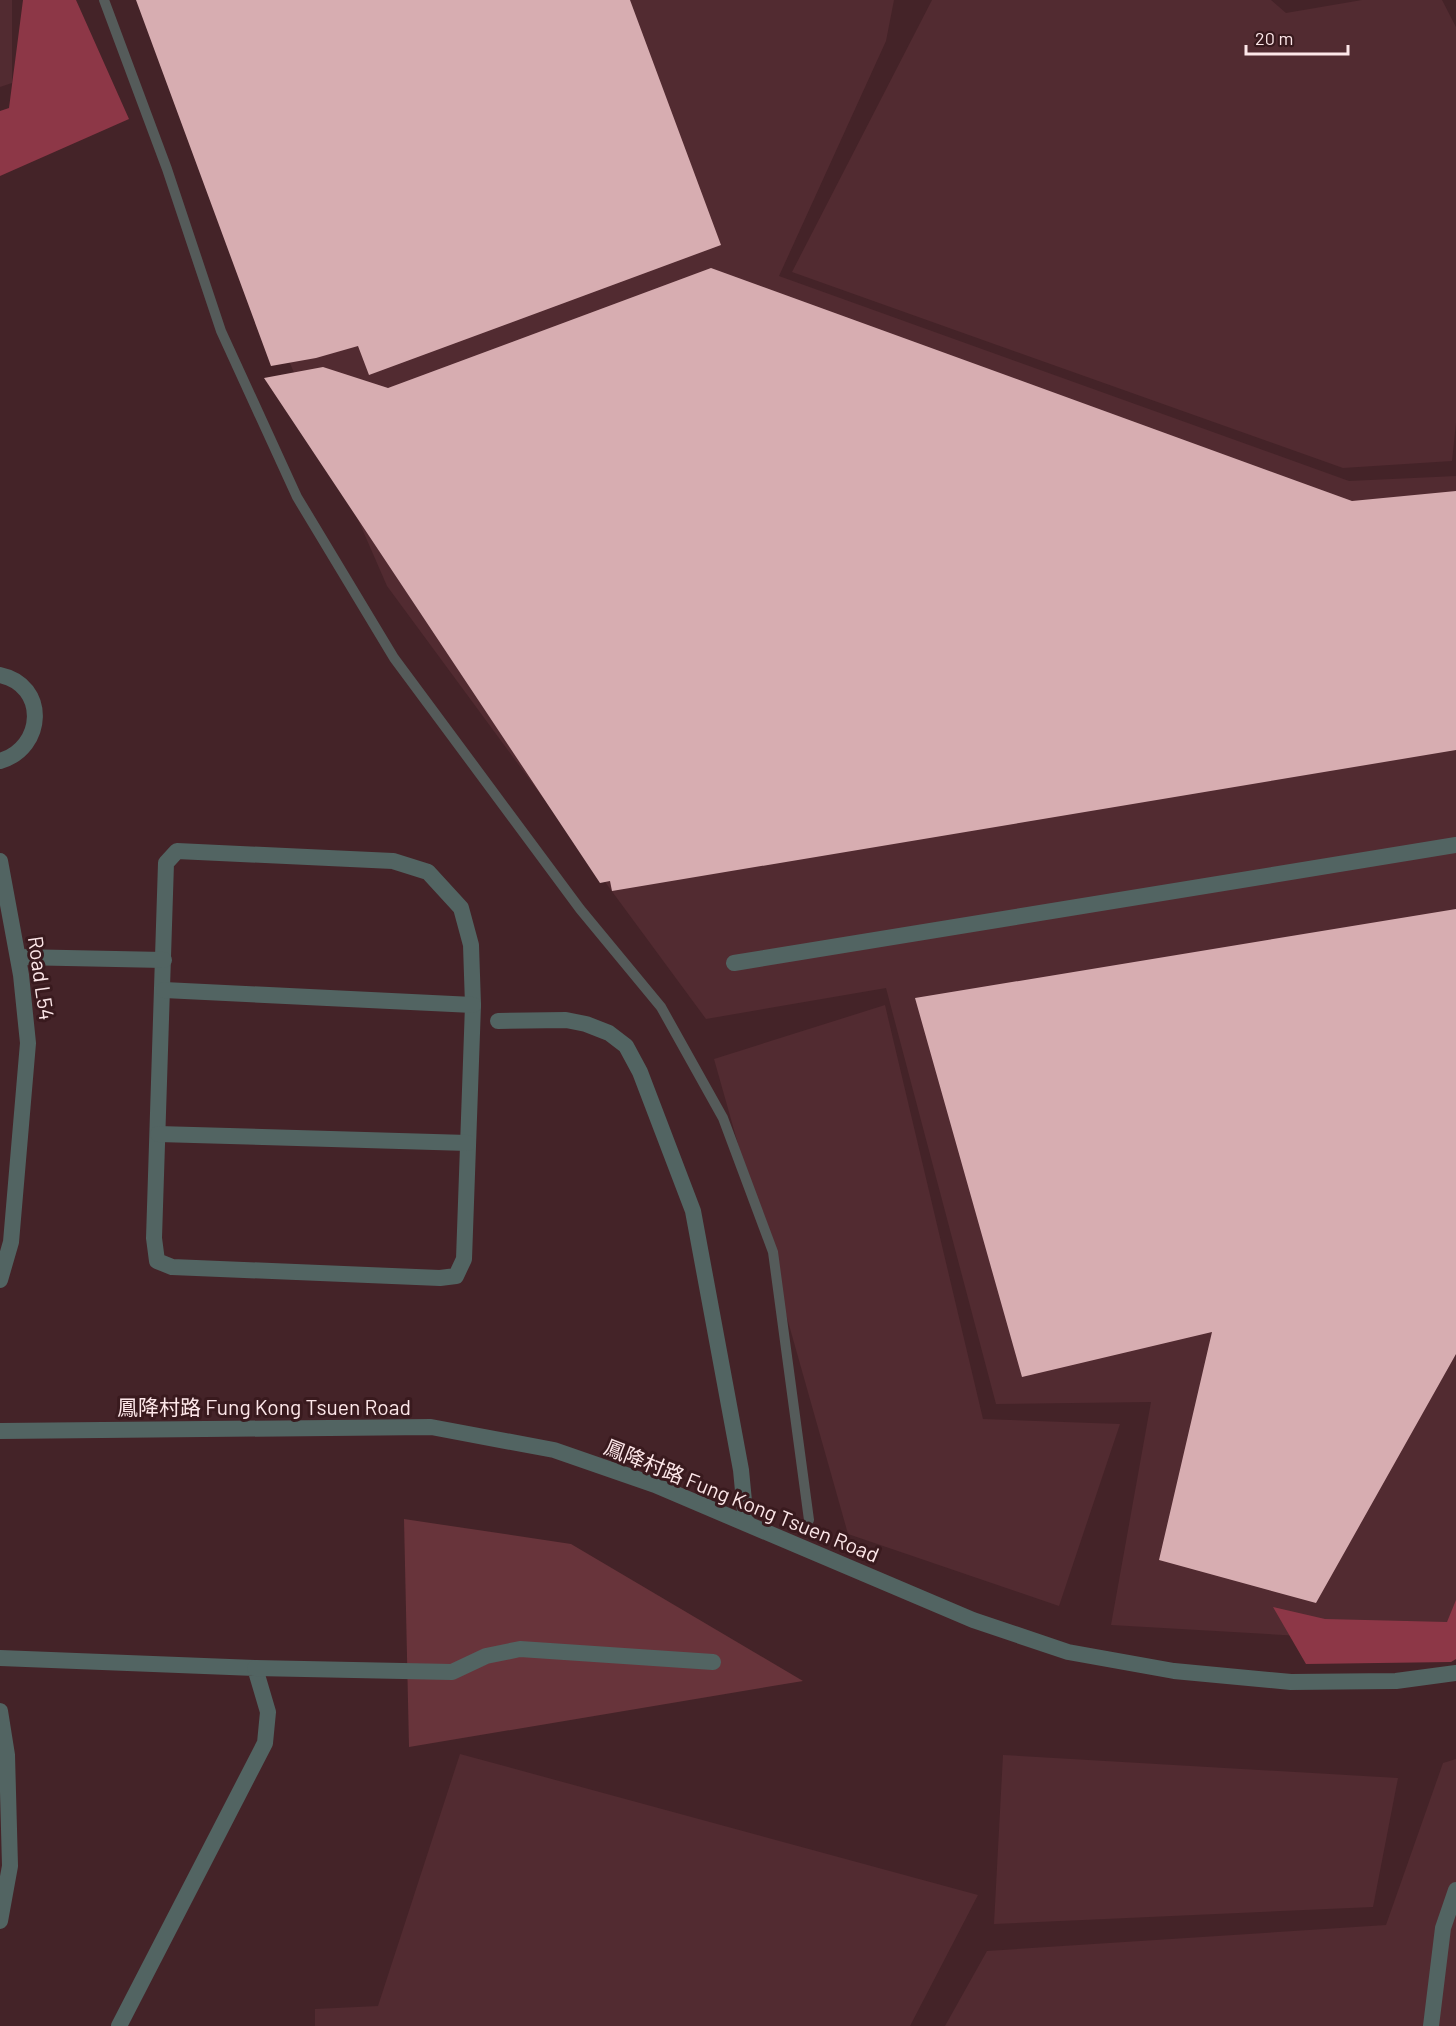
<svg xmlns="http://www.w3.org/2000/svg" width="1456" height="2026" viewBox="0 0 1456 2026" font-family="Barlow,'Noto Sans SC',sans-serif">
<rect width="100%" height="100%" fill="#442328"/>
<g fill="#522b31">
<path d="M0,0h12v83l-12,4z"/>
<path d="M140,0h754l-8,41 -107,235 570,205 107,-5v1169l-345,-20 40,-223 -155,2 -110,-416 -180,31 -319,-433 -210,-482z"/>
<path d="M932,0h339l15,13 76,-13h80l14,27v396l-4,38 -109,7 -551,-196z"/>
<path d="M885,1005l98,414 137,5 -61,182 -211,-72 -134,-475z"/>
<path d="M460,1754l518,141 -68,131h-595v-17l63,-3z"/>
<path d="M1003,1755l395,23 -25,129 -379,17z"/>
<path d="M1456,1759v267h-511l42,-75 399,-26 57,-162z"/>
</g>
<path fill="#68343b" d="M404,1519l167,25 232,137 -394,66z"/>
<g fill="#8d3747">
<path d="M23,0h53l53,119 -129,57v-65l9,-3z"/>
<path d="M1456,1600v59l-5,3 -145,2 -33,-57 52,12 122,3z"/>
</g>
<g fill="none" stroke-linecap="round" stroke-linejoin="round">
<path stroke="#555b5a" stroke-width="10" d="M104,0l63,169 54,162 76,166 97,161 186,251 81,98 62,111 50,134 36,268"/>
</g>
<g fill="#d7adb1">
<path d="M136,0h494l91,245 -352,130 -11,-29 -42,12 -45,8z"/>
<path d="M711,268l641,233 104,-10v259l-844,141 -2,-10 -10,2 -336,-505 59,-11 65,21z"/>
<path d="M1456,909v445l-140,249 -157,-43 53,-228 -190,45 -107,-379z"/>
</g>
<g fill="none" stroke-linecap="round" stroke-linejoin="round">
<g stroke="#526462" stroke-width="16">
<path d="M177,851l216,10 35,11 33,36 10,37 2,60 -9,254 -8,17 -16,2 -268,-11 -15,-6 -3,-23 12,-375z"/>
<path d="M18,957l146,3"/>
<path d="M734,963l722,-118"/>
<path d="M164,990l309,15"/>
<path d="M498,1021l68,-1 20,4 23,9 17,13 14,26 53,139 48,259 5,52"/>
<path d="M158,1134l310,9"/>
<path d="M0,1658l255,10 13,44 -3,31 -146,283"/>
<path d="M255,1668l197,4 34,-16 34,-7 193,13"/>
<path d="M0,1711l7,44 3,111 -10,55"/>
<path d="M1431,2026l12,-98 13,-38"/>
</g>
<g stroke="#526462" stroke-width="16">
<path d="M0,675c48,10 45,73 0,86"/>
<path d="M0,861l21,114 7,68 -17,199 -11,38"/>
<path d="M0,1431l431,-4 123,23 101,35 318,135 95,32 106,19 117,11 105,-1 60,-8"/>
</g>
</g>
<g text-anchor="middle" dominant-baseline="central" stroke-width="6" stroke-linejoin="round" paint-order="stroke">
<g font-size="21" fill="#fde7e9" stroke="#391a1e">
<text transform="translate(42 978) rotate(82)">Road L54</text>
<text x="264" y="1406">鳳降村路 Fung Kong Tsuen Road</text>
<text transform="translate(742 1500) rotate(22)">鳳降村路 Fung Kong Tsuen Road</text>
</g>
</g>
<path d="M1246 45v9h102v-9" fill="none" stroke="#fde7e9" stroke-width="3"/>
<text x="1255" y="45" font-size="18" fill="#fde7e9" stroke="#391a1e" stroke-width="4.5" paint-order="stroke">20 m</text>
</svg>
